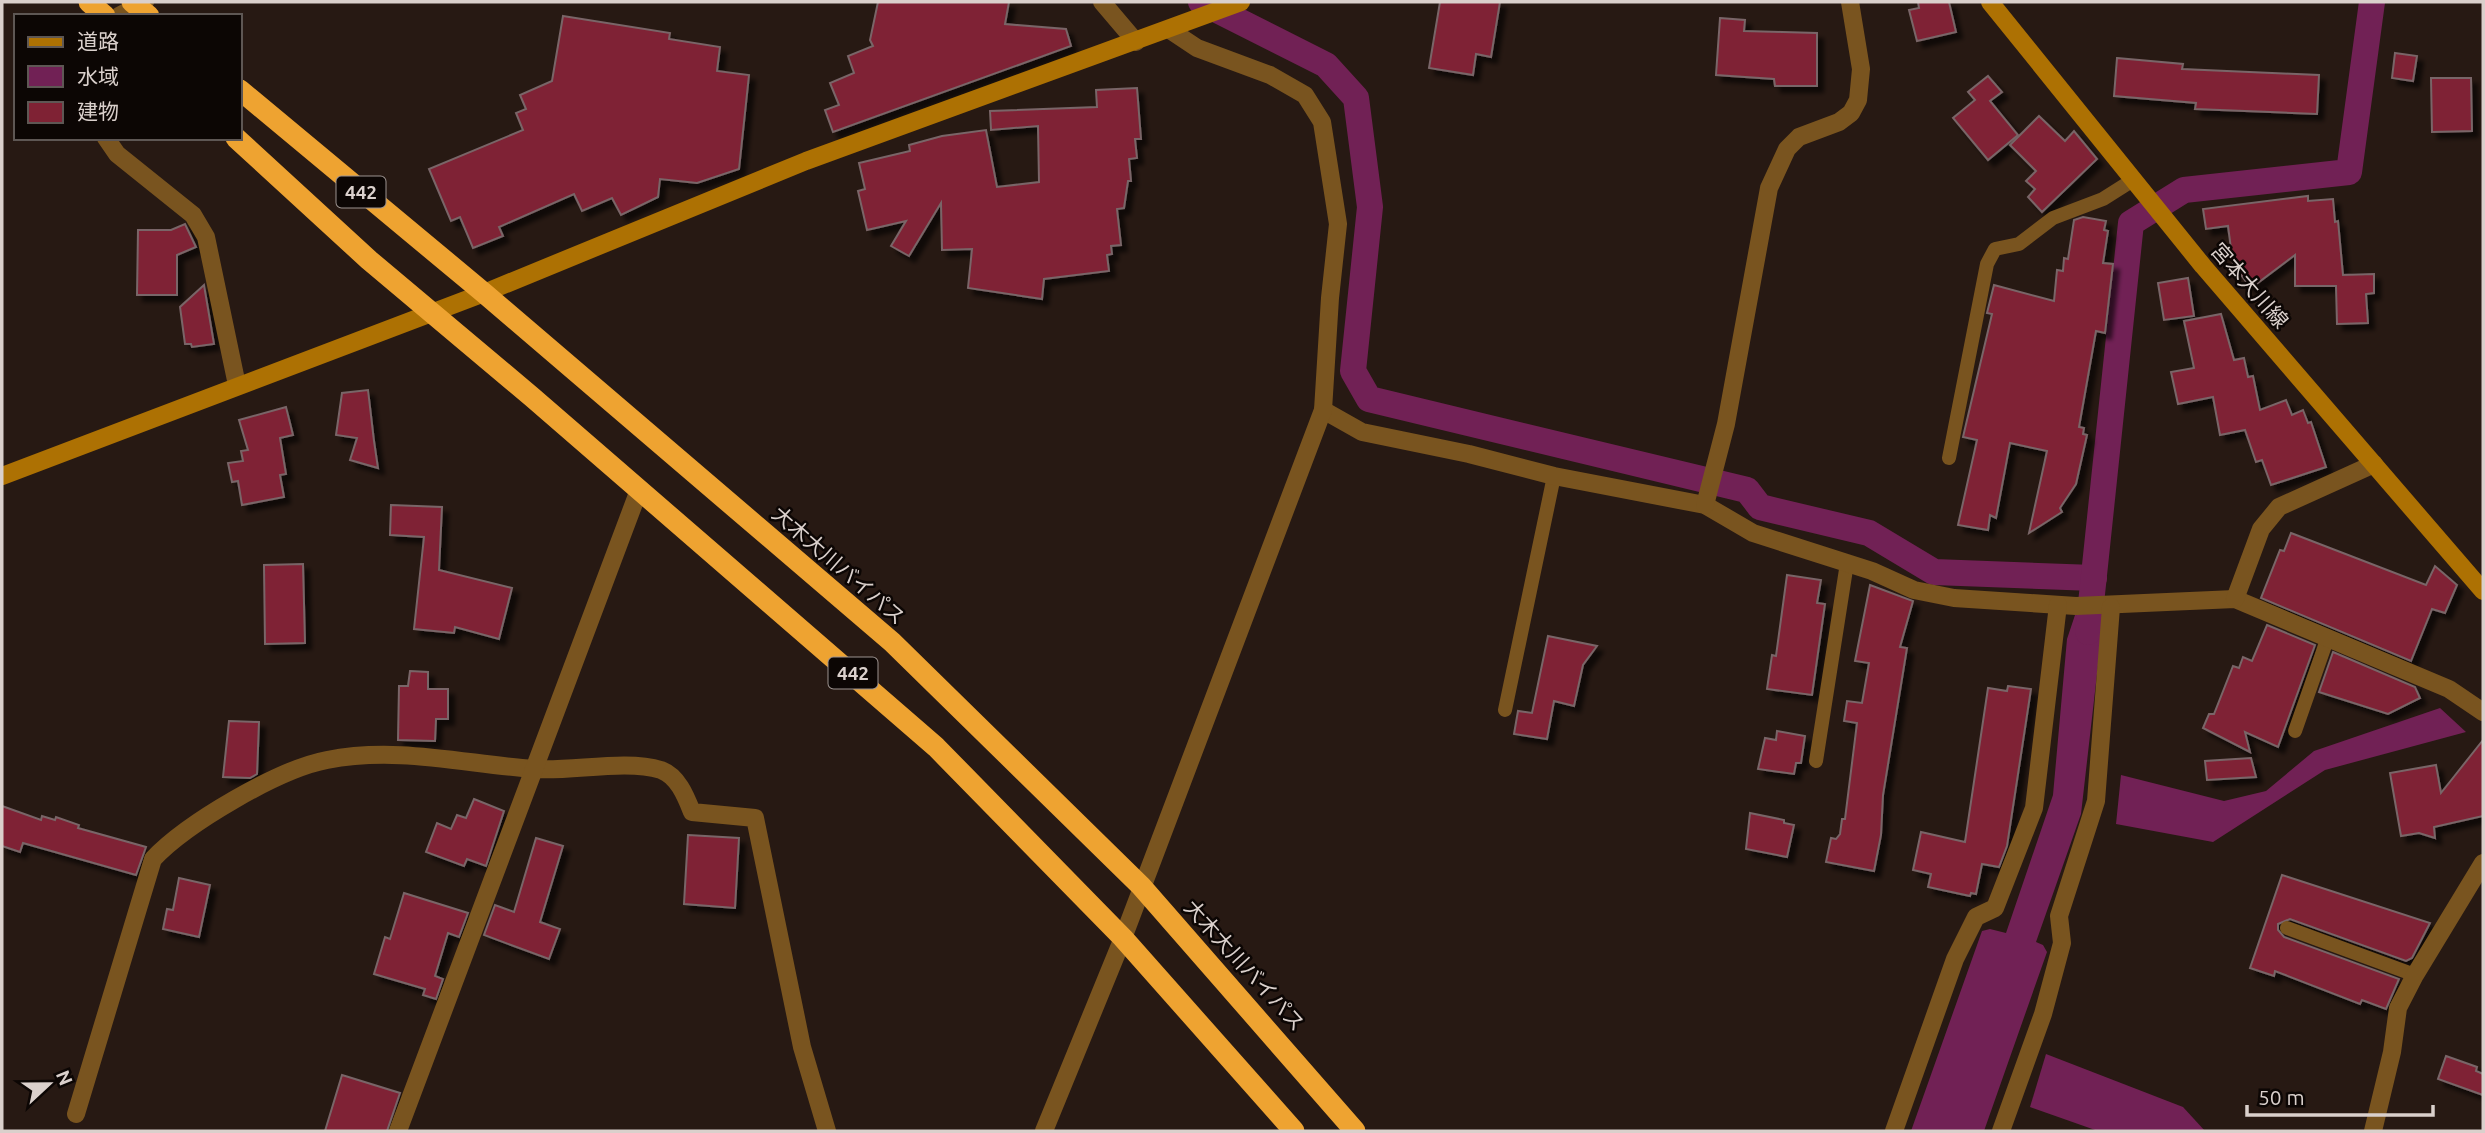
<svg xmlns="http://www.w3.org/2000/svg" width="2485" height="1133" viewBox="0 0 2485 1133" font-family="Ubuntu,'Noto Sans JP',sans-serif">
<defs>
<filter id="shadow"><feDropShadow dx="6" dy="6" stdDeviation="2" flood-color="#0009"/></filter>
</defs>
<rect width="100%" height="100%" fill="#271913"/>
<g fill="#712155">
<path d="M2075,615l21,1 5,23 -20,175 -45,128 7,3 4,7 -63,179h-73l71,-200 8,-2 16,4 47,-138 14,-156z"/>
<path d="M2440,708l26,24 -141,38 -112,72 -97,-18 5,-49 103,26 42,-10 48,-40z"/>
<path d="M2046,1054l137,53 22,24h-107l-68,-24z"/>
</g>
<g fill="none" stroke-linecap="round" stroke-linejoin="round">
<g stroke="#712155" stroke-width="26">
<path d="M1201,2l125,63 30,33 14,109 -17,164 16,28 378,91 13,17 109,26 65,39 160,6"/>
<path d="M2088,632l43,-409 53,-33 165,-18 23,-170"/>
</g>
</g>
<g fill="#7f2234" stroke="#796567" stroke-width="2" filter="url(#shadow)">
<path d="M878,2h131l-4,22 61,5 5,17 -238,86 -8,-22 14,-5 -9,-22 24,-10 -6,-17 25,-10 -3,-6z"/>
<path d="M1440,2h60l-9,55 -15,-3 -3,21 -44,-7z"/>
<path d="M1918,2h31l7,30 -39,9 -8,-31 10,-2z"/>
<path d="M563,16l107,17 -1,6 51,8 -3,24 32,4 -10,94 -42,14 -37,-4 -2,18 -37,18 -9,-17 -30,13 -8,-17 -75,33 4,9 -30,12 -13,-31 -9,4 -22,-52 94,-39 -7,-17 10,-4 -6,-14 32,-14z"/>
<path d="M1720,18l25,2 -1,11 73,2v53h-42l-1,-7 -58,-4z"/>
<path d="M2395,53l22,3 -4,25 -21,-3z"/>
<path d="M2117,58l66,6 -1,5 137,6 -2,39 -122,-5 1,-6 -82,-7z"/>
<path d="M1988,76l14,16 -12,9 28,34 -30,25 -35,-42 22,-18 -7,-8z"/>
<path d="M2431,78h40l1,53 -40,1z"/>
<path d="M1137,88l4,51h-6l2,19 -8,1 2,22h-3l-4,27 -7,1 4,36 -10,1 1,8 -5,1 2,16 -65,8 -2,20 -74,-11 4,-39 -30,1 -1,-47 -32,53 -18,-10 15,-25 -39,9 -9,-39 7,-2 -6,-26 51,-12 -1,-6 33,-9 44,-6 11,57 42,-5 -1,-56 -47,4 -1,-19 107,-4 -1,-17z"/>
<path d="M2039,116l26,25 9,-10 23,28 -55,53 -14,-15 7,-8 -9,-8 10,-10 -26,-26z"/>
<path d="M2308,196v5l25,-2 2,23 3,-1 5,54 31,-1v19l-8,1 2,29 -31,1 -1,-38h-41v-31l-44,33 -18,-24 -5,-38 -22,3 -3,-20z"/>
<path d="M2083,217l23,4 -2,9 4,1 -5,32 10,1 -8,69 -9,-2 -17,96 5,1 -1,6 4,1 -11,49 -16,24 2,4 -33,21 18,-82 -37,-8 -14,75 -6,-3 -2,15 -30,-5 19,-85 -14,-3 29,-123 -5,-1 7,-28 60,16 3,-31 6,1 1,-13 4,1 6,-39z"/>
<path d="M185,224l11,23 -19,8v40h-40l1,-65h33z"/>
<path d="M2188,278l6,38 -30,4 -6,-37z"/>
<path d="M204,285l10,59 -22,3 -1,-3h-6l-5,-37z"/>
<path d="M2221,314l13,46 10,-2 4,19 5,-1 7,34 26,-10 6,15 11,-5 5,13 3,-1 15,45 -55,18 -9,-25 -6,2 -11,-32 -25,5 -7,-38 -35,7 -7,-32 23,-4 -10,-47z"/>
<path d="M368,390l6,51 4,27 -28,-8 7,-22 -21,-3 6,-42z"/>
<path d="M286,407l7,28 -13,3 6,36 -6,1 4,22 -42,8 -4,-24 -6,1 -4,-19 15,-2 -2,-10 7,-1 -9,-30z"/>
<path d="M391,505l51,2 -3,63 73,18 -13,51 -44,-12 -1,6 -40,-4 10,-92 -34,-2z"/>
<path d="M2291,533l135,52 9,-19 22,19 -12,28 -13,-4 -21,52 -150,-63 19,-48 4,1z"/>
<path d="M303,564l2,79 -40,1 -1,-79z"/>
<path d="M1787,575l34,5 -4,23 8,1 -13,91 -45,-6 5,-34 4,1z"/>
<path d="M1870,585l43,16 -13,46 7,1 -24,147 -2,40 -7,36 -48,-9 5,-24 5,1 4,-5 2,-15h3l12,-96 -13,-2 3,-20 15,2 7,-40 -14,-2z"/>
<path d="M2267,625l48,20 -37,102 -33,-15 5,20 -47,-24 6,-14h5l19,-48 6,2 4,-11 9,4z"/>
<path d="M1548,636l49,10 -14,19 -9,41 -20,-5 -7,38 -33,-5 4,-23 14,2z"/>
<path d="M2333,652l82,35 5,11 -32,16 -69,-22z"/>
<path d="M410,671l18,1v17h20v30h-12l-1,22 -37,-1 1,-54h9z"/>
<path d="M2008,686l23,3 -24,157 -8,21 -17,-3 -6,30 -5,-1 -1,3 -42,-9 3,-13 -18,-4 8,-38 44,10 23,-154 19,3z"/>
<path d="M229,721l30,1 -2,52 -7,4 -27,-1z"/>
<path d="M1777,731l28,5 -4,27h-5l-2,11 -36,-5 7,-31 11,2z"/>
<path d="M2483,740v76l-49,11 1,11 -16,-5 -18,3 -11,-63 46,-8 5,28z"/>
<path d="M2251,758l5,19 -49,3 -2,-19z"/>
<path d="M474,799l30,12 -18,55 -19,-7 -3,7 -38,-14 11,-29 14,6 6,-14 9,3z"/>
<path d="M2,806l39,14 1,-4 13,4 1,-3 23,8 -1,3 68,19 -10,28 -113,-32 -3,9 -18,-6z"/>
<path d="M1750,813l34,7v3l10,2 -7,32 -41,-8z"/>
<path d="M688,835l51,3 -4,70 -51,-4z"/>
<path d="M536,838l27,8 -23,76 20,7 -11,30 -65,-24 11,-30 19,7z"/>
<path d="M2282,875l148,48 -18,35 -6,3 -116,-42 -12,5v6l6,7 115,42 -13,30 -24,-9 -2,4 -85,-33 -1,5 -24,-8z"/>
<path d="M179,878l31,7 -11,52 -36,-8 4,-20 6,1z"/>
<path d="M404,893l64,20 -9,24 -11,-4 -13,43 8,3 -7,20 -13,-4 2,-6 -51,-15 11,-37 5,2z"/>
<path d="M2446,1056l31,11 -1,4 7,3v21l-45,-16z"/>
<path d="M342,1075l58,18 -13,38h-62z"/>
</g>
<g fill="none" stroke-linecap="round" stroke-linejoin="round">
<g stroke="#79541f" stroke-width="14">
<path d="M1949,458l38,-194 8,-15 24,-5 34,-26 50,-19 30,-19"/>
<path d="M1505,710l49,-234"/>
<path d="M2295,731l33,-94"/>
<path d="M1816,761l31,-198"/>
<path d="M2287,928l128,47"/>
</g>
<g stroke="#79541f" stroke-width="18">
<path d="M1102,2l34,40"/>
<path d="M119,16l26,-14"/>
<path d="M106,138l11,16 76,61 13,22 31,148"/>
<path d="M1323,410l39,22 107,22 85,22 151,29 48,28 119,38 42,19 40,8 122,8 159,-7 214,90 34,23"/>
<path d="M1705,505l21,-81 43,-236 18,-39 12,-12 40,-15 12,-9 7,-13 3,-31 -11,-67"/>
<path d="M2235,599l26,-70 18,-22 95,-43"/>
<path d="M76,1114l77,-255c34,-36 126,-90 174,-99 70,-14 138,4 207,9 38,3 91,-10 127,1 17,6 25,27 31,42l63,6 47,229 25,84"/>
<path d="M398,1131l241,-641"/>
<path d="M1044,1131l79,-193 200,-528 7,-112 8,-74 -16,-102 -17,-27 -35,-20 -73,-27 -27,-18"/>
<path d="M1894,1131l61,-172 21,-42 19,-9 39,-100 24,-203"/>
<path d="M2001,1131l42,-117 19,-71 -3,-27 37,-115 15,-194"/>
<path d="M2373,1131l19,-79 6,-44 17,-33 68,-112"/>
</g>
<g stroke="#ad7103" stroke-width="18">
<path d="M1990,2l213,264 280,325"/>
<path d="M2,476l482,-183 322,-132 435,-159"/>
</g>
<g stroke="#eea331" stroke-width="21">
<path d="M89,2l16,14"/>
<path d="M132,2l17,14"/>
<path d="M240,90l244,203 408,349 249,244 214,245"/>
<path d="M236,138l133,122 163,137 404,350 187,191 171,193"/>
</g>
</g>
<g text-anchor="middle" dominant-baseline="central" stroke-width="5" stroke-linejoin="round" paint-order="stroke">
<g fill="#0c0604" stroke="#9c9390" stroke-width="2">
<rect x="336.5" y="176.5" width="49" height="31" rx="5"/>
<rect x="828.5" y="657.5" width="49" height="31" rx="5"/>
</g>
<g font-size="19" font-weight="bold" fill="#dad0cc">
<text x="361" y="192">442</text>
<text x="853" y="673">442</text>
</g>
<g font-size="21" fill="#dad0cc" stroke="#0c0604">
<text transform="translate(2250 285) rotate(49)">宮本大川線</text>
<text transform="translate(839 565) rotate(41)">大木大川バイパス</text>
<text transform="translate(1245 965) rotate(48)">大木大川バイパス</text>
</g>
</g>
<rect width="2485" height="1133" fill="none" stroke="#dad0cc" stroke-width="7"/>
<rect x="14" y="14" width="228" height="126" fill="#0c0604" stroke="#5e5754" stroke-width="2"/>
<rect x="28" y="37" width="35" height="10" fill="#ad7103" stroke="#5e5754" stroke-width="2"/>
<text x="77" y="49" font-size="21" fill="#dad0cc">道路</text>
<rect x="28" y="66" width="35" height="21" fill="#712155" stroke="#5e5754" stroke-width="2"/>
<text x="77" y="84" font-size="21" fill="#dad0cc">水域</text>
<rect x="28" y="102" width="35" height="21" fill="#7f2234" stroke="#5e5754" stroke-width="2"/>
<text x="77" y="119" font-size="21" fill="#dad0cc">建物</text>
<g transform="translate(49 1084) rotate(68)" stroke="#0c0604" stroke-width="5" paint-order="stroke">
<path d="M0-5L12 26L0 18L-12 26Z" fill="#dad0cc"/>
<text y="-10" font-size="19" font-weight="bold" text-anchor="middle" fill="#dad0cc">N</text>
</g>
<path d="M2247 1105v10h186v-10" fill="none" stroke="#dad0cc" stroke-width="3.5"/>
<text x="2258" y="1105" font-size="21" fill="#dad0cc" stroke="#0c0604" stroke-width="5" paint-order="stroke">50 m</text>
</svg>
